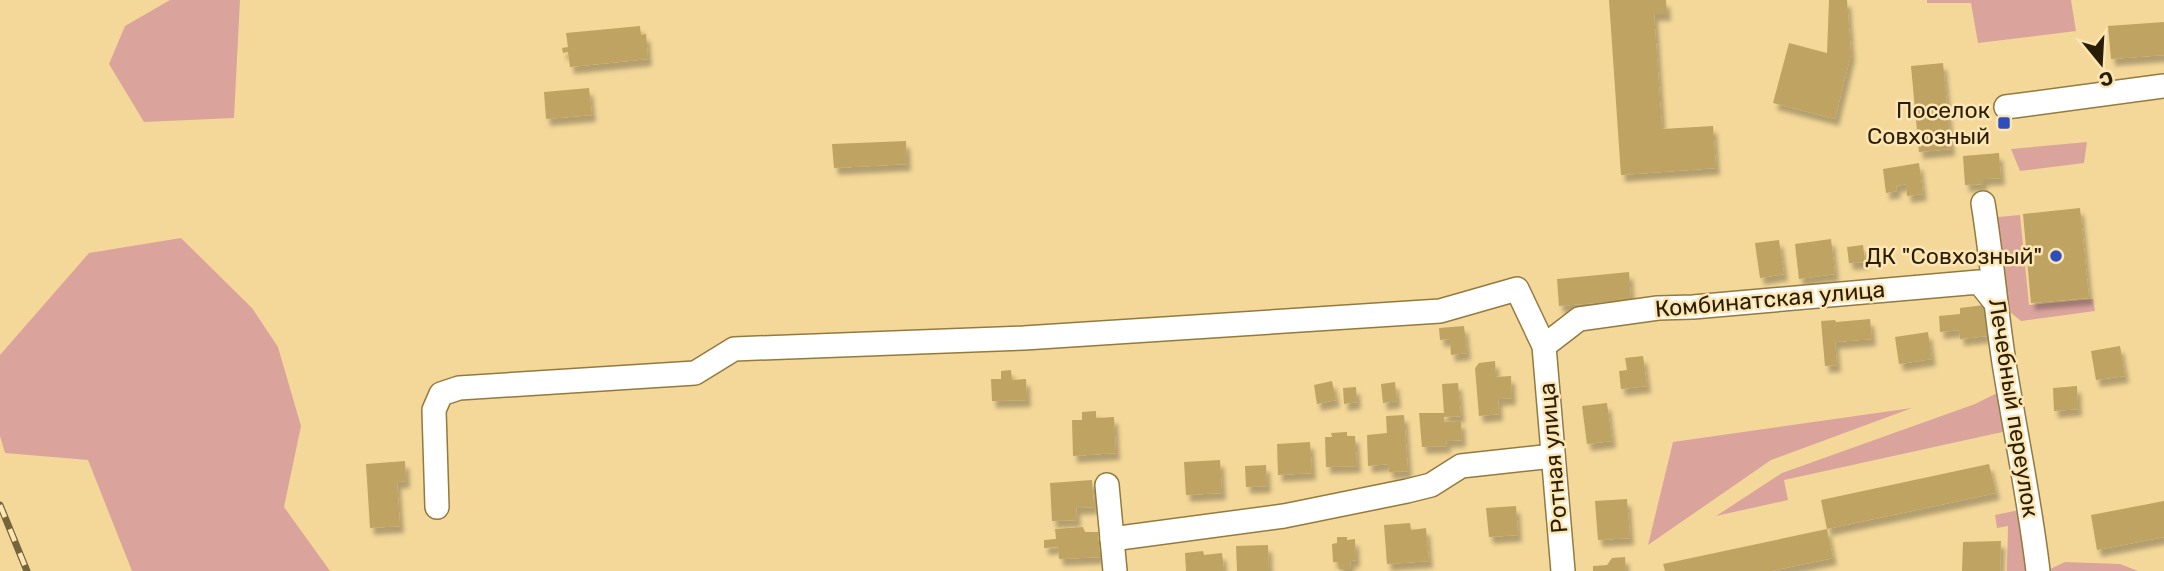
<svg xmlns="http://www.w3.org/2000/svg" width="2164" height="571" viewBox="0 0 2164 571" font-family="Rubik,sans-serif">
<defs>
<filter id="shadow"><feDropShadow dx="4" dy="7" stdDeviation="2" flood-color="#0004"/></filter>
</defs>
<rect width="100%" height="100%" fill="#f4d899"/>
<g fill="#daa49d">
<path d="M170,0h70l-6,118 -90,4 -35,-58 16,-38z"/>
<path d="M1927,0h144l5,31 -98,12 -7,-40h-44z"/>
<path d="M2087,142l-3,21 -64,8 -9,-22z"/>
<path d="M2020,215l9,90 64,-6 2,12 -74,10 -16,-13 -7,-91z"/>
<path d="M181,238l71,70 26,39 23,79 -17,81 46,64h-198l-44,-111 -83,-7 -5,-17v-81l89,-102z"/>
<path d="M1999,392l8,39 -223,49 4,20 -72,16 66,-43 193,-69z"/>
<path d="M1912,408l-141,52 -123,85 25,-103z"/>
<path d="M2024,509l5,62h-22l1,-45 -11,2 -2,-13z"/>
<path d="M2065,562l55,2 18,7h-92z"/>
</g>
<g fill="#bfa362" filter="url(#shadow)">
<path d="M1609,0h57l1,14h-13l8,115 51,-3 3,42 -95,7z"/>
<path d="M1829,0h18l4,54 -16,65 -62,-16 16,-60 38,10z"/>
<path d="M2164,22v33l-53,4 -3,-33z"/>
<path d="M640,26l1,9 5,-1 2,25 -78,8 -2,-15 -5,1 -1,-5 6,-1 -2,-14z"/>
<path d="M1943,63l8,86 -32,3 -8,-86z"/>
<path d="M589,88l3,27 -46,4 -2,-27z"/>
<path d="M906,141l1,23 -73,4 -2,-24z"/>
<path d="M1999,153l2,25 -18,1v5l-18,1 -2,-29z"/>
<path d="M1919,163l4,31 -16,2 -1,-12 -10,2 1,5 -11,2 -3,-24z"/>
<path d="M2080,208l9,90 -58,5 -8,-89z"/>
<path d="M1831,239l4,35 -36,5 -4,-35z"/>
<path d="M1779,240l5,34 -24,4 -5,-35z"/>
<path d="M1863,245l2,17 -16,1 -2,-16z"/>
<path d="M1629,272l2,28 -72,6 -2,-27z"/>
<path d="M1984,305l3,31 -27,3 -1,-9 -19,2 -1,-16 21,-2v-6z"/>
<path d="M1870,319l2,20 -37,3 2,23 -12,1 -4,-45 14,-1 1,2z"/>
<path d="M1464,326l3,27 -16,2 -1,-16 -10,1 -1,-12z"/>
<path d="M1928,332l4,27 -33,5 -4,-27z"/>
<path d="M2120,346l5,30 -29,4 -5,-29z"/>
<path d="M1643,356l4,30 -26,3 -2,-18 8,-1 -2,-12z"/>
<path d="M1495,361l1,16 15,-1 1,22 -14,1 1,15 -20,2 -4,-48 4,-5z"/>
<path d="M1011,370l1,10 14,-1 1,21 -35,1 -1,-22h10v-8z"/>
<path d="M1332,381l4,19 -19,4 -3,-19z"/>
<path d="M1395,382l2,19 -14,2 -2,-19z"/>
<path d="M1458,383l3,33 -17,1v5l17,-1 1,19 -16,1 1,5 -25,1 -3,-34h25l-2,-29z"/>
<path d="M2077,386l1,23 -24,2 -1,-23z"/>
<path d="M1356,387l1,15 -13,2 -1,-16z"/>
<path d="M1607,403l5,38 -25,3 -5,-38z"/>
<path d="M1096,411v7l18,-1 2,36 -43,3 -1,-36h10v-8z"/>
<path d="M1404,415l4,56 -19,1 -1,-8 -20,2 -1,-31 20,-2 -1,-17z"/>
<path d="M1347,432v4h8l2,30 -31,1 -1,-30h7l-1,-4z"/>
<path d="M1310,442l2,31 -34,2 -1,-31z"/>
<path d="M1220,460l2,33 -36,2 -2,-33z"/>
<path d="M405,461l1,20 -9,1 3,44 -30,2 -4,-64z"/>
<path d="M1989,464l7,29 -169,36 -6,-29z"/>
<path d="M1266,465l1,21 -21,1 -1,-21z"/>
<path d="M1092,480l2,27 -18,1 1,12 -25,1 -2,-38z"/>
<path d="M1627,499l3,39 -32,2 -3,-39z"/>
<path d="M2164,501v36l-67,13 -6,-35z"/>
<path d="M1516,506l2,29 -29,2 -3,-29z"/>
<path d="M1410,523l1,7 15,-2 3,33 -42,3 -3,-39z"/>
<path d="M1083,527l2,5h13l2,25 -41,2 -1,-12 -14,1v-8l12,-1 -1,-10z"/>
<path d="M1827,529l6,29 -62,13h-106l-2,-7z"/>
<path d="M1337,537h10v3l8,-1 1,21 -6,1 1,8h-12l-1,-7h-5l-1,-18 5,-1z"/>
<path d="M2001,541l-1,30h-38l1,-29z"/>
<path d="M1268,545l1,26h-32l-1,-25z"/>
<path d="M1203,551l1,4 18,-2 2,18h-38l-1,-18z"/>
<path d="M1625,557l1,14h-33v-5l14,-1 5,-7z"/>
</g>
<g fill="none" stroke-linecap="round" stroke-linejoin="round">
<defs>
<g id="minor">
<path d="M2006,107l158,-21"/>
<path d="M1983,203c9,55 13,110 22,166 11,67 25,134 33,202"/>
<path d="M1544,346l35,-27 79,-11 35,-1 286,-25 16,20"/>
<path d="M1107,485l8,86"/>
<path d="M437,507l-3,-97 7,-16 18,-6 236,-15 39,-24 290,-11 416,-27 77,-22 27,57 19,225"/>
<path d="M1112,539l172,-23 123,-25 24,-6 30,-19 92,-10"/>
</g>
</defs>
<use href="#minor" stroke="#947a3d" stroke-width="26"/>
<use href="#minor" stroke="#fff" stroke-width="23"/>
<defs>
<path id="rail" d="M0,505l27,66"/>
</defs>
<use href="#rail" stroke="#75643c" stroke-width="7"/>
<use href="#rail" stroke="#fde6b4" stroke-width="4.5" stroke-dasharray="13" stroke-linecap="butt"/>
</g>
<g fill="#2d4ebe" stroke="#fde6b4" stroke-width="2.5">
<rect x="1997" y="116" width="14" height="14" rx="3.5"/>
<circle cx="2056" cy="256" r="7"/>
</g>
<g text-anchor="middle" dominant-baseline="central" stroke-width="5" stroke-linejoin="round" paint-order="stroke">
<g font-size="23" fill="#2a1f05" stroke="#fde6b4" text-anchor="end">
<text x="1990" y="110">Поселок<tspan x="1990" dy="26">Совхозный</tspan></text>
<text x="2042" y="256">ДК "Совхозный"</text>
</g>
<g font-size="23" fill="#2a1f05" stroke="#fde6b4">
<text transform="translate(1770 299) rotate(-5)">Комбинатская улица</text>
<text transform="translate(2014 408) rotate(81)">Лечебный переулок</text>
<text transform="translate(1553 458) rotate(-95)">Ротная улица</text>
</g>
</g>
<g transform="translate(2101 63) rotate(162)" stroke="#fde6b4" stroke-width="5" paint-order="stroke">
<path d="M0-5L12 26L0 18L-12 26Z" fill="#2a1f05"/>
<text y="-10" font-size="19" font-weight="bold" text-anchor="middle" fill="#2a1f05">С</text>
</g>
</svg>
